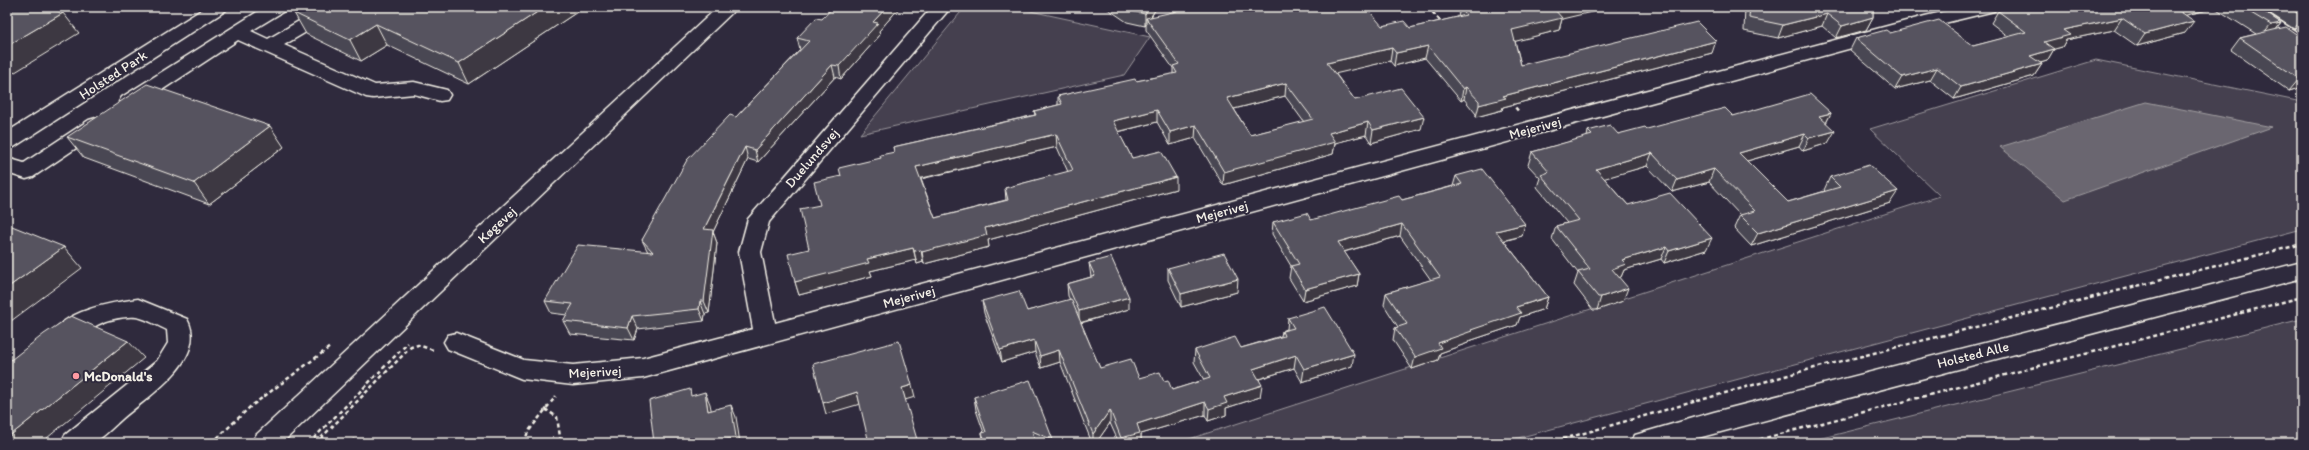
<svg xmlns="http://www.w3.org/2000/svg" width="2309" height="450" viewBox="0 0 2309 450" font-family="Itim,sans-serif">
<rect width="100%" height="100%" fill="#2f2a3d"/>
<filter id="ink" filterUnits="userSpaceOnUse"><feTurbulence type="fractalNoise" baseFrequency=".025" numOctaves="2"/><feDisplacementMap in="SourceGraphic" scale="8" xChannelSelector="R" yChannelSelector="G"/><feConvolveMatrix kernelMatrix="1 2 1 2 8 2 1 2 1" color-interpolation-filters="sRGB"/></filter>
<g filter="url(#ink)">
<g fill="#454050" stroke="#9c989c">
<path d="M965,7h47l138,30 -26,38 -264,59z"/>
<path d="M2096,60l206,42v127l-803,214h-322l763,-247 -70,-67z"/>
<path d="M2302,319v124h-500z"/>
</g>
<path fill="#6a6670" stroke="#a19ea0" d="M2146,102l126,25 -207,73 -65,-53z"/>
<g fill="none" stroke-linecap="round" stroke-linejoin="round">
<defs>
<g id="minor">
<path d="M206,7h22l-3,4 -211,136 -7,2v-17z"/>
<path d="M265,7h22l-3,4 -33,20 17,8 55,-32h22l-3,4 -58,34 91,40 39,-3 33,8 3,5 -3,5 -7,1 -26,-7 -41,4 -7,-1 -128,-57 -102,67 -7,2 -7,-2 -3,-5 3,-5z"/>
<path d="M718,7h20l-456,436h-30l4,-8z"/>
<path d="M932,7h19l-182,215 -8,30 14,71 1150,-307 39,-9h33l-3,4 -58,14 -1293,353 -70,7 -51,-6 -74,-30 -4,-7 4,-7 8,-2 68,27 49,5 70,-7 110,-29 -14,-77 9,-33z"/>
<path d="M2235,7h22l41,26 4,-1v12l-14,-1 -50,-32z"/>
<path d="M96,118l7,2 3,5 -3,5 -70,47 -7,2 -19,-6v-15l17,5 65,-43z"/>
<path d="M2302,262v16l-623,165h-48l4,-8 79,-23z"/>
<path d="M138,299l49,20c22,39 -38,77 -64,99 -7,6 -23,23 -31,25 -8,3 -22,0 -31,0l4,-8 92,-74 11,-18 -1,-13c-9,-4 -21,-12 -31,-13 -12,-1 -32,3 -42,10 -14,8 -25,24 -42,19l-4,-7c15,-29 61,-36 90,-40z"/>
</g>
</defs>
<use href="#minor" stroke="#f4f1e8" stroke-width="3"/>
<g stroke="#f4f1e8" stroke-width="2.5" stroke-dasharray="4 3" stroke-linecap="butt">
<path d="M1428,7l14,16"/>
<path d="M1511,102l8,10"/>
<path d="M545,409l12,8 4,26"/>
<path d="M212,443l38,-36 80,-60"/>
<path d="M309,443l99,-100"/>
<path d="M316,443l95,-96 7,-2 15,5"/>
<path d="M524,443l4,-11 28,-36"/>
<path d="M1549,443l250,-71 503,-128"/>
<path d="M1746,443l556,-146"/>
</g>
<use href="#minor" fill="#2f2a3d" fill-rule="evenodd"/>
</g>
<g fill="#4a4752" stroke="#f4f1e8" fill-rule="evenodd">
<path d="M833,7h67l-21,24 1,4 -39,44 -6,-2 -77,85 -10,-3 -35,73 4,11 -8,70 -4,1 -1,7 -66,8 -4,11 -64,-6 -7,-13 4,-6 -16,-2 -6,-12 103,-49 -6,-12 94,-123 64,-67 -3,-12 25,-19z"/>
<path d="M1105,7h52l-6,10 231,9 28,2 48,-11 2,-9 102,11 -3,11 -44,11 6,24 191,-12 -209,54 -1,3 -26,7v-3l-12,-15 -3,2 -36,-43 -31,8 -4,-5 -55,12 20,27 66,29 -50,14 -5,-8 -31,8 -2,11 -110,31 -28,-47 -25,7 -13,-23 -39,10 14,26 44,31 -188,51 1,7 -65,17 -1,-2 -6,2 -1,-4 -46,11 2,5 -73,19 -4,-13 14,-33 11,-44 20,-29 54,-24 -1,-5 142,-32 -1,-4 24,-6v-9l115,-22v-6l-27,-38v-6l-1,2 -18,-4zM1285,96l19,26 -54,13 -16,-26zM1057,147l11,25 -63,16 1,12 -71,18 -14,-39z"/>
<path d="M1633,7h15l-12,3z"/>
<path d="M1745,7h128v10l-7,13 -30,8 -14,-12 -44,12 -34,-7z"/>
<path d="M2014,7h243l24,16 -5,7 26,8v49l-13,4 -58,-41 9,-12 16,-4 -41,-26 -29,7 -1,18 -48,13 -23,-16 -48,10 -4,7 -8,2 -7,12 -7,2 2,1 -8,12 -80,23 -24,-19 -35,9 -45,-39 6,-12 34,-5 83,13 36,-9 -18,-14 7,-12z"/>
<path d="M2260,7h42v20l-8,2z"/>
<path d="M484,8l93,4 -108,72 -82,-39 -26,16 -55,-27 -12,-21z"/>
<path d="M1831,113l-5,10 2,20 -25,8 -4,-5 -52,15 41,41 37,-11 -1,-1 6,-13 60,26 -139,43 -17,-18 6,-13 -31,-33 -37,10 -25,-26 -43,12 24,27 78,45 -42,13 -3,-4 -37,11 -3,7h-2l4,24 -26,9h-4l-19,-25 4,-12 -26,-34 4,-13 11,-3 -30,-36 3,-9 -12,-13 4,-13 55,-15 1,-6 30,3 115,-18z"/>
<path d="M67,137l217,10 -75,57 -125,-46z"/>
<path d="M1456,176l69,48 -3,12 -18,5 44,56 -4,12 -24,8 -3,8 -48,16 -1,2 -28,10 -2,7 -26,9 -19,-29 2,-12 3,-1 -14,-22 2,-12 45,-13 -31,-44 -56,16 15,22 -2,12 -54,15 -14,-23 2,-12 -19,-32 1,-12 38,-2 91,-20 51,-14z"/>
<path d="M1089,263l40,46 -48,14 19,45 39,10 25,3 8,9 32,-10 -10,-18 1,-12 46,-2 40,-12 1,-5 5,-2 1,-11 64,48 -50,16 -8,-14 -35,11 1,18 -34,11v7l-18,6 -3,-6 -64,19v9h-22l-9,-20 -14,20h-4l-32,-81 -19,6 -6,-16 -33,10 -18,-49 -2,-12 45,10 43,-11 -2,-4 -1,-12 24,-7z"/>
<path d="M1168,268l69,24 -56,15 -13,-27z"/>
<path d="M974,397l79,43 1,3h-70l-2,-10h2l-8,-23z"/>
</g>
<g fill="#3c3942" stroke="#f4f1e8">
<path d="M545,7h30l2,5 -108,72 -10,-21z"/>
<path d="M887,7h13l-21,24 1,4 -39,44 -2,-13 34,-44z"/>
<path d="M1149,7h8l-9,14 -2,-3v6l-1,2v-12z"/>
<path d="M1565,7h48l-51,12 -3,11 -50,13 3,-13 43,-20z"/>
<path d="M1637,7h11l-12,3z"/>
<path d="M2178,7h38l-1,1 -49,12 9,-12z"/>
<path d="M63,13l16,20 -72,44v-31z"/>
<path d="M1827,14l-5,12 -44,12 5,-13z"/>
<path d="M1873,17l-7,13 -30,8 6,-12z"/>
<path d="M2122,18l-8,12 -48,10 -4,7 -25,7 7,-12 19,-12z"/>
<path d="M2302,19v8l-8,2z"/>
<path d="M2194,21l-9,12 -48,13 8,-12z"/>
<path d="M2281,23l-9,12 -11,2 10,-12z"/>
<path d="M376,24l11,21 -26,16 -11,-21z"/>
<path d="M1716,41l-4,12 -209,54 -1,3 -26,7 3,-12 24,-9z"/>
<path d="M1428,46l-3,12 -31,8 2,-13z"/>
<path d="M1392,48l-2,13 -64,15 1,-13z"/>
<path d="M2054,49l-7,12 -24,7 7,-12z"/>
<path d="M2042,64l-8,12 -80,23 7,-12z"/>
<path d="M832,65l3,12 -77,85 -3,-12z"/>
<path d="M1937,68l-7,12 -35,9 7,-12z"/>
<path d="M2302,78v9l-13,4 10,-12z"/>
<path d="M1286,83l-1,13 -59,15 1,-13z"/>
<path d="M1466,87l-2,12 -3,2 2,-12z"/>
<path d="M1157,110v12l-44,11v-12z"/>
<path d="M1831,113l-6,12 -6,-9z"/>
<path d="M1424,117l-3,12 -50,14 2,-13z"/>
<path d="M1368,122l-2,13 -31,8 -2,11 -110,31 1,-13 105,-39z"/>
<path d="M1196,125l-1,13 -25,7v-13z"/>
<path d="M270,126l14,21 -75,57 -15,-21z"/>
<path d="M1835,131l-7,12 -25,8 6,-13z"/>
<path d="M1056,134l1,13 -139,32 -2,-12z"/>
<path d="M1805,134l-6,12 -66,19 6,-12z"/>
<path d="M745,147l3,12 -35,73 4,11 -8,70 -5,-12v-72z"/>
<path d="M1652,153l-5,13 -55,16 4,-13z"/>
<path d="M1714,169l-5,13 -37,10 5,-12z"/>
<path d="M1176,177v12l-188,51 1,7 -65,17 -2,-12 63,-24z"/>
<path d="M1898,191l-8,12 -139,43 7,-13z"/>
<path d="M1402,224l-2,12 -64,18 2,-12z"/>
<path d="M1525,224l-3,12 -29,7 3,-12z"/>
<path d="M1712,238l-6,12 -42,13 5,-12z"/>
<path d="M64,247l18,21 -75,56v-36z"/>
<path d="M1666,247l-5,12 -37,11 -3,7 -14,4 5,-12 10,-9z"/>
<path d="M913,248l3,12 -46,11 2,5 -73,19 -4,-13 72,-23z"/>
<path d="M921,250l2,12 -6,2 -3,-13z"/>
<path d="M1359,274l-2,12 -54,15 2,-12z"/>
<path d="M1238,279l-1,13 -56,15v-13z"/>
<path d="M1628,288l-5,13 -26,9 4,-13z"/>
<path d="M1129,297v12l-50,14v-12z"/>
<path d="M1548,297l-4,12 -24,8 -3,8 -48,16 -1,2 -28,10 -2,7 -26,9 3,-12 23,-14 33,-13 45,-23z"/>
<path d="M700,301l5,13 -1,7 -5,-12z"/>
<path d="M632,316l6,13 -4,11 -6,-12z"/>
<path d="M1034,340l1,12 -33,10 -2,-12z"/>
<path d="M128,341l16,17 -103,85h-34v-5z"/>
<path d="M1059,350l1,12 -19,6 -1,-12z"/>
<path d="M1354,354l-2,12 -50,16 2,-13z"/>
<path d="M1296,355l-2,13 -42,13 1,-12z"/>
<path d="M912,385l3,12 -10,3 -3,-12z"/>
<path d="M1262,385l-2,12 -34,11v7l-18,6 1,-12 15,-12z"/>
<path d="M705,392l5,12 4,20 -6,-13z"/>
<path d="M857,392l3,12 -34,10 -3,-11z"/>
<path d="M1205,402v13l-64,19v9h-20v-5l16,-14z"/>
<path d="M731,405l5,12 4,26h-26z"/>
<path d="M1110,410v13l-14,20h-3v-9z"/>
</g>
<g fill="#56525f" stroke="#f4f1e8" fill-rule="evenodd">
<path d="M7,7h40l16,6 -56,33z"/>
<path d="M304,7h179l1,1 1,-1h60l-86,56 -83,-39 -26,16 -56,-27z"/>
<path d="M833,7h54l-14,15 5,1 -39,43 -7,-1 -77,85 -10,-3 -41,82 9,1 -9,71h-4l-1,8 -67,7 -4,12 -65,-7 10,-17 -28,-3 33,-56 75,7 -11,-12 45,-80 43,-45 6,2 73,-76 -12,-3 19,-20 6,1z"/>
<path d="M1122,7h27l-4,7 -18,-4z"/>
<path d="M1195,7h171l16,19 22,-5 6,7 56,-13 -6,-7 5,-1h100l-10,3 7,8 -50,12 9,35 176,-43 19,19 -213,55 3,2 -27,7v-4l-13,-14 -3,2 -35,-43 -32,7 -4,-5 -65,15 28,37 46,-12 23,29 -51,13 -5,-8 -39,11 6,9 -111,30 -28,-47 -26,7 -13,-22 -44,11 19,37 29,-7 15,26 -191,51 2,7 -65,17 -1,-2 -7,1 -1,-3 -46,11 2,4 -74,19 -7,-28 21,-5 -9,-40 20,-4 -6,-23 27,-6 -2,-8 42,-10 -1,-3 15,-3 -2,-5 143,-32 -2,-4 28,-7 -4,-8 77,-17 1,2 41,-8 -4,-7 6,-2 -33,-46zM1286,83l27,36 -63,16 -23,-37zM1056,134l17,36 -68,18 3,12 -73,18 -19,-51z"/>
<path d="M1750,7h123v10l-31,9 -15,-12 -44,11 -34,-7z"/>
<path d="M2014,7h164l-3,1 19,13 -49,13 -23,-16 -59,12 7,5 -26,7 10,7 -24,7 12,8 -81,23 -24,-19 -35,9 -46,-39 30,-8 4,3 49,-13 34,26 53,-14 -28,-21z"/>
<path d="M2241,7h16l24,16 -10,2z"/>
<path d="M2288,7h14v9z"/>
<path d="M2286,27l16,11v40l-3,1 -59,-41z"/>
<path d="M147,84l123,42 -76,57 -127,-46z"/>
<path d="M1810,94l21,19 -12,3 16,15 -26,7 -4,-4 -66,19 49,49 52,-15 -10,-10 39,-12 29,26 -140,42 -18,-18 15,-4 -41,-42 -37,11 -25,-27 -56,16 32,36 42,-12 42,45 -43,13 -3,-4 -44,13 4,4 -14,5 16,19 -27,9h-3l-20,-25 12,-3 -34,-43 23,-6 -38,-45 8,-3 -17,-20 60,-17 -4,-4 22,-6 8,9 27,-7 2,2 78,-21 8,8z"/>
<path d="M1482,169l43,55 -29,7 52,66 -32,10 5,6 -50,17 1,1 -34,12 3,5 -26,9 -20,-29 12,-4 -21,-31 54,-16 -38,-53 -64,18 21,32 -54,15 -14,-23 8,-2 -26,-42 34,-9 4,7 88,-24 3,4 60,-16 -6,-8z"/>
<path d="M7,224l57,23 -57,41z"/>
<path d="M1224,253l14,26 -57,15 -13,-26z"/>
<path d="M1111,257l18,40 -50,14 -12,-27 28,-8 -6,-13z"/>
<path d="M1019,291l8,20 44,-12 29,69 31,-9 8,19 21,-6 4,9 4,-1 4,10 38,-12 -15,-28 40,-13 6,11 43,-12 -2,-5 12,-3 -6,-10 37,-11 29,47 -50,15 -8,-14 -43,14 9,16 -38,12 3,6 -18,6 -4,-7 -68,22 3,9 -19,5 -11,-28 -17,24 -34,-84 -19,6 -6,-16 -34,10 -18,-49z"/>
<path d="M71,316l57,25 -121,97v-75l37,-29z"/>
<path d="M899,341l13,44 -10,3 16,55h-49l-12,-51 -34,11 -10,-39z"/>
<path d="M1030,380l23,60 -21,-9 4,12h-50l-4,-10 4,-1 -12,-35z"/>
<path d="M690,389l1,7 14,-4 3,19 23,-6 5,32 -22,6h-60l-5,-42z"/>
<path d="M353,439l8,4h-12z"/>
</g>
</g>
<circle fill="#ff9aa2" stroke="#2f2a3d" stroke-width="1.5" cx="76" cy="376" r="4"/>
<g text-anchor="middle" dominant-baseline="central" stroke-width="4" stroke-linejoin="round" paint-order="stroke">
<g font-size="14" fill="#f4f1e8" stroke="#2f2a3d">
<text transform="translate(113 75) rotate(-33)">Holsted Park</text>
<text transform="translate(1535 128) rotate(-15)">Mejerivej</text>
<text transform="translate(812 158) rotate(-49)">Duelundsvej</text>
<text transform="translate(1222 212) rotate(-15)">Mejerivej</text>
<text transform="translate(497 225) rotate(-43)">Køgevej</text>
<text transform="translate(909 297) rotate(-15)">Mejerivej</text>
<text transform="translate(1973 355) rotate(-14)">Holsted Alle</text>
<text transform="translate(595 372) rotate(-3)">Mejerivej</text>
</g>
<g font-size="14" font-weight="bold" fill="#f4f1e8" stroke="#2f2a3d" text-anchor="start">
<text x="84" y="376">McDonald's</text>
</g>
</g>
<rect width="2309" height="450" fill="none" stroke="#2f2a3d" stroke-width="24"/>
<rect x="12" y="12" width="2285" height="426" fill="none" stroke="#f4f1e8" stroke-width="1.5" filter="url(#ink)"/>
</svg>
